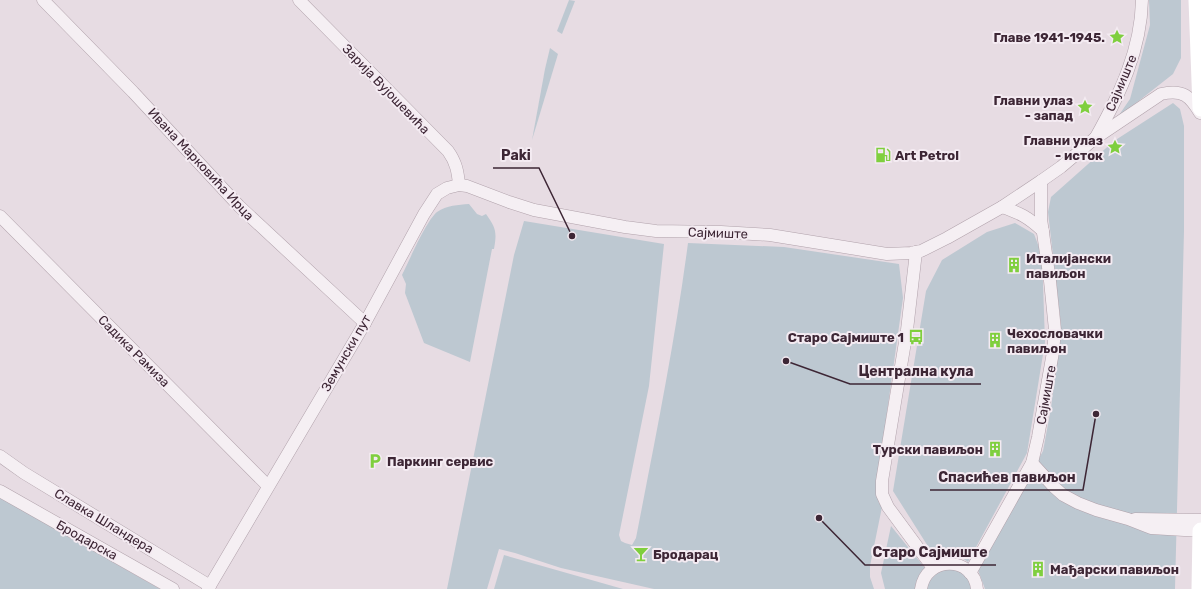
<svg xmlns="http://www.w3.org/2000/svg" width="1201" height="589" viewBox="0 0 1201 589" font-family="Rubik,sans-serif">
<rect width="100%" height="100%" fill="#e7dce3"/>
<g fill="#bdc8d1">
<path d="M569,0l6,1 -13,33 -5,-3z"/>
<path d="M1149,0h32v58l-8,16 -56,44 13,-19 20,-74z"/>
<path d="M550,48l8,6 -26,86 13,-71z"/>
<path d="M1173,103l7,6 4,17v105l-9,358h-190l-7,-19 65,-119 8,-43 10,-83 -13,-113 3,-15 63,-56z"/>
<path d="M469,204l8,10 5,2 4,-2c10,14 11,18 8,35h-2l-22,113 -46,-19 -19,-50 1,-9 -4,-9c7,-14 24,-54 35,-63 10,-7 21,-7 32,-8z"/>
<path d="M524,221l140,23 -15,142 -30,149 2,6 4,2 7,2 4,-7c19,-98 39,-196 52,-295l96,4 115,17 4,34 -27,193 3,12 3,4 -12,59v11l4,12h-220l-93,-21 -46,-15 -16,-4 -12,40h-40l67,-334z"/>
<path d="M1015,223l19,11 8,21 3,87 -18,111 -59,109c-10,-8 -20,-7 -32,-3l-43,-68 33,-200 16,-31 45,-28z"/>
<path d="M0,495l69,42 91,52h-160z"/>
<path d="M891,526l34,42 -9,15 -1,6h-30l-4,-16z"/>
<path d="M504,555l119,34h-129z"/>
<path d="M949,569c12,2 21,6 23,20h-46v-4l10,-13z"/>
</g>
<g fill="none" stroke-linecap="round" stroke-linejoin="round">
<defs>
<g id="street">
<path d="M43,0l90,92 106,114 126,117"/>
<path d="M299,0l149,151c8,11 10,21 11,34"/>
<path d="M1096,137c24,-43 45,-87 46,-137"/>
<path d="M1002,207c18,6 26,10 41,24"/>
<path d="M0,216l268,270"/>
<path d="M916,252l-9,78 -25,151v13l6,13 45,61"/>
<path d="M0,456l24,17 186,113"/>
<path d="M1032,463l22,24 9,8 15,8 18,7 32,9 23,9 50,3"/>
<path d="M0,491l173,98"/>
<path d="M1135,519l66,1"/>
<path d="M970,573l62,-110 6,-26 15,-85 2,-22 -5,-49 -9,-62v-38"/>
<path d="M208,589l157,-266 59,-109 13,-20 10,-6 12,-3 8,1 42,16 25,8 91,17 31,4 65,1 49,3 117,19 24,-1 10,-2 26,-13 55,-31 39,-26 20,-14 33,-28 67,-45c22,-5 29,2 39,19"/>
<path d="M921,589c5,-34 53,-33 56,0"/>
</g>
</defs>
<use href="#street" stroke="#b1a2ab" stroke-width="13"/>
<use href="#street" stroke="#f5eff3" stroke-width="12"/>
<path stroke="#fff" stroke-width="17" d="M1197,0l4,108"/>
<path stroke="#fff" stroke-width="17" d="M1200,589l1,-58"/>
</g>
<defs>
<symbol id="sight-bare" viewBox="-9 -9 18 18"><path d="M0-6L1.8-2.2L6-1.7L2.9 1.2L3.7 5.4L0 3.3L-3.7 5.4L-2.9 1.2L-6-1.7L-1.8-2.2Z" fill="#7fcf3e" stroke="#f4ebf2" stroke-width="2.5" paint-order="stroke"/></symbol>
<symbol id="fuel-bare" viewBox="-9 -9 18 18"><path d="M-5.5-6h7V0h2V4h1.3V-2.5L3-4.5l.8-.8L6-3V5H2.5V1h-1V6h-7ZM-4.2-4.7v3.2H.2V-4.7Z" fill="#7fcf3e" stroke="#f4ebf2" stroke-width="2.5" paint-order="stroke"/></symbol>
<symbol id="building-bare" viewBox="-9 -9 18 18"><path d="M-4-6H4V6H1V3H-1V6H-4ZM-2.5-4.3h1.7v1.8h-1.7ZM.8-4.3h1.7v1.8H.8ZM-2.5-1h1.7V.8h-1.7ZM.8-1h1.7V.8H.8Z" fill="#7fcf3e" stroke="#f4ebf2" stroke-width="2.5" paint-order="stroke"/></symbol>
<symbol id="bus-bare" viewBox="-9 -9 18 18"><path d="M-5-6H5V4H4V6H2V4H-2V6H-4V4H-5ZM-3.5-4V0h7V-4ZM-3.5 1.2v1.5H-2V1.2ZM2 1.2v1.5H3.5V1.2Z" fill="#7fcf3e" stroke="#f4ebf2" stroke-width="2.5" paint-order="stroke"/></symbol>
<symbol id="parking-bare" viewBox="-9 -9 18 18"><path d="M-3.5-5.5H1a3.5 3.5 0 0 1 0 7H-1V5.5H-3.5ZM-1-3.4V-.6H.8a1.4 1.4 0 0 0 0-2.8Z" fill="#7fcf3e" stroke="#f4ebf2" stroke-width="2.5" paint-order="stroke"/></symbol>
<symbol id="bar-bare" viewBox="-9 -9 18 18"><path d="M-6-5H6L.8 .8V4.5H3.5V6h-7V4.5H-.8V.8Z" fill="#7fcf3e" stroke="#f4ebf2" stroke-width="2.5" paint-order="stroke"/></symbol>
</defs>
<g fill-rule="evenodd">
<use href="#sight-bare" x="1106" y="26" width="22" height="22"/>
<use href="#sight-bare" x="1074" y="96" width="22" height="22"/>
<use href="#sight-bare" x="1104" y="136" width="22" height="22"/>
<use href="#fuel-bare" x="872" y="144" width="22" height="22"/>
<use href="#building-bare" x="1003" y="254" width="22" height="22"/>
<use href="#bus-bare" x="905" y="326" width="22" height="22"/>
<use href="#building-bare" x="984" y="329" width="22" height="22"/>
<use href="#building-bare" x="984" y="438" width="22" height="22"/>
<use href="#parking-bare" x="364" y="450" width="22" height="22"/>
<use href="#bar-bare" x="630" y="543" width="22" height="22"/>
<use href="#building-bare" x="1027" y="558" width="22" height="22"/>
</g>
<g text-anchor="middle" dominant-baseline="central" stroke-width="4" stroke-linejoin="round" paint-order="stroke">
<g font-size="13" font-weight="bold" fill="#3d2635" stroke="#f4ebf2" text-anchor="start">
<text x="1105" y="37" text-anchor="end">Главе 1941-1945.</text>
<text x="1073" y="100" text-anchor="end">Главни улаз<tspan x="1073" dy="15">- запад</tspan></text>
<text x="1103" y="140" text-anchor="end">Главни улаз<tspan x="1103" dy="15">- исток</tspan></text>
<text x="895" y="155">Art Petrol</text>
<text x="1026" y="258">Италијански<tspan x="1026" dy="15">павиљон</tspan></text>
<text x="1007" y="333">Чехословачки<tspan x="1007" dy="15">павиљон</tspan></text>
<text x="904" y="337" text-anchor="end">Старо Сајмиште 1</text>
<text x="983" y="449" text-anchor="end">Турски павиљон</text>
<text x="387" y="461">Паркинг сервис</text>
<text x="653" y="554">Бродарац</text>
<text x="1050" y="569">Мађарски павиљон</text>
</g>
<g font-size="13" fill="#3d2635" stroke="#f4ebf2">
<text transform="translate(1121 83) rotate(-67)">Сајмиште</text>
<text transform="translate(386 89) rotate(46)">Зарија Вујошевића</text>
<text transform="translate(201 164) rotate(47)">Ивана Марковића Ирца</text>
<text transform="translate(718 233) rotate(2)">Сајмиште</text>
<text transform="translate(134 351) rotate(45)">Садика Рамиза</text>
<text transform="translate(346 353) rotate(-60)">Земунски пут</text>
<text transform="translate(1046 395) rotate(-80)">Сајмиште</text>
<text transform="translate(104 521) rotate(31)">Славка Шландера</text>
<text transform="translate(87 540) rotate(29)">Бродарска</text>
</g>
</g>
<path fill="none" stroke="#3d2635" stroke-width="1.5" d="M572 236L539 168H493M786 361L850 384H981M1096 414L1083 490H930M819 518L865 565H996"/>
<g fill="#3d2635" stroke="#f4ebf2" stroke-width="1.5">
<circle cx="572" cy="236" r="4"/>
<circle cx="786" cy="361" r="4"/>
<circle cx="1096" cy="414" r="4"/>
<circle cx="819" cy="518" r="4"/>
</g>
<g font-size="14" text-anchor="middle" font-weight="bold" fill="#3d2635" stroke="#f4ebf2" stroke-width="4" stroke-linejoin="round" paint-order="stroke">
<text x="516" y="160">Paki</text>
<text x="916" y="376">Централна кула</text>
<text x="1007" y="482">Спасићев павиљон</text>
<text x="930" y="557">Старо Сајмиште</text>
</g>
</svg>
